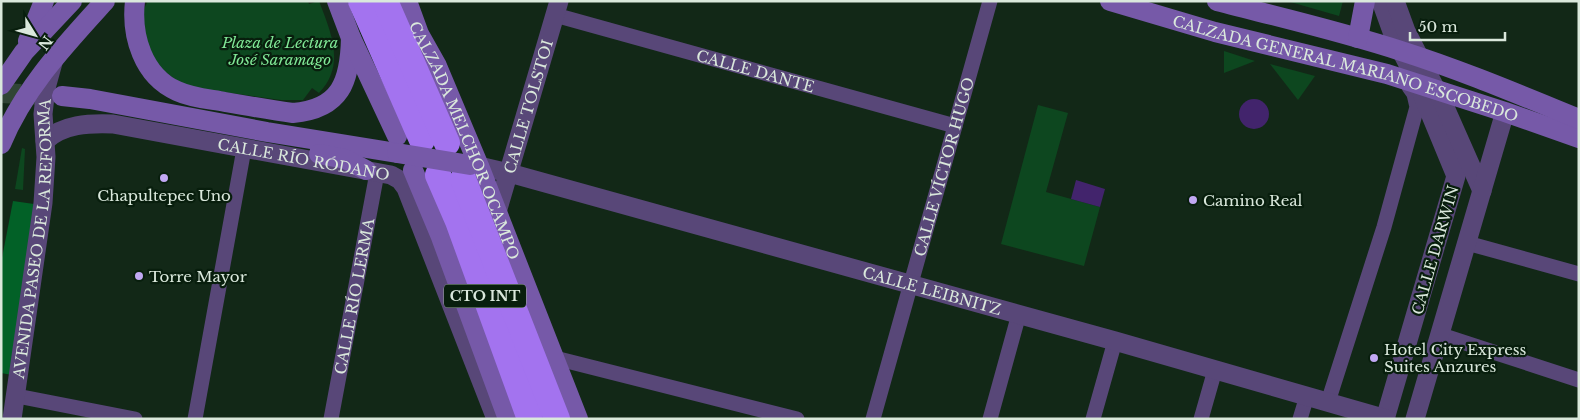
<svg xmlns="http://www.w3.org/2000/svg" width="1580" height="420" viewBox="0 0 1580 420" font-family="'Libre Baskerville',serif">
<rect width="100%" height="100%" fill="#122817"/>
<g fill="#0d471f">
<path d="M148,1h160l1,3 10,-3c12,32 27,64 0,92l-7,-5 -9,12h-22l-22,-3 -64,-9 -15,-5 -17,-13 -15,-17 -8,-37z"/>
<path d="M1287,1h56l-4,15z"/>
<path d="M1224,51l31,10 -31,12z"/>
<path d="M1270,64l45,12 -17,24z"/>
<path d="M1038,105l30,8 -22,79 54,15 -16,59 -83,-22z"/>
<path d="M22,148l3,1 -2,41 -8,-1z"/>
</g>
<path fill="#026127" d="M13,201l21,3 -22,171 -11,-2v-110z"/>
<g fill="#42246c">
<circle cx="1254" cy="114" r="15"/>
<path d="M1076,180l29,9 -5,18 -29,-8z"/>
</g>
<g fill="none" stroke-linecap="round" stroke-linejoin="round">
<path stroke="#304535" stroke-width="20" stroke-dasharray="20 10" stroke-linecap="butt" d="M1,93l41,2"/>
<g stroke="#584778" stroke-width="15">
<path id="s1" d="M555,15l400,111"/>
<path d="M1467,243l112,31"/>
<path d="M1441,335l138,45"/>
<path d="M555,358l242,61"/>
<path d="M17,396l118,23"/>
<path d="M1328,402l56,-175 33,-120 -3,-13 -5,-7"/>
<path d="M195,419l49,-270"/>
<path id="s2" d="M331,419l46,-246"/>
<path id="s3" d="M873,419l117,-418"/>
<path d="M990,419l29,-105"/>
<path d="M1093,419l22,-78"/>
<path d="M1201,419l14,-49"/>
<path d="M1300,419l7,-23"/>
</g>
<g stroke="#584778" stroke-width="19">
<path d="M1381,1l13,36 24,47 38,92 -71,243"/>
<path d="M1395,1l11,30 38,74 38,86"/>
<path id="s4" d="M45,141c18,-17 44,-18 68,-17l278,51 9,5 6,8 90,231"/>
<path id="s5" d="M479,166l30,7 606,168 271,78"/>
<path id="s6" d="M497,212l62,-211"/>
<path id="s7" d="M12,419l31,-216 3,-46 -3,-43 3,-26 8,-29"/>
<path d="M1415,419l90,-307"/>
</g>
<g stroke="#7659a8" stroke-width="20">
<path d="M135,1c-4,35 8,75 42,90 15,7 32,8 48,11 23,4 46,8 68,11 48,-4 57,-32 58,-75"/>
<path d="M337,1l14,37 46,98"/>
<path id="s8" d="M407,1l12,33 18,32 42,100 99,253"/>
<path id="s9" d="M1110,1l105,31 172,42 118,38 74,26"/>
<path d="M1217,1c61,16 123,30 184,50 60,19 119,44 178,68"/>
<path d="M1358,38l7,-37"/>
<path d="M28,41l16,-40"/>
<path d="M1,85l23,-33 48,-51"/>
<path d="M62,96l28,3 177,33 130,21"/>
<path d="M1,144c23,-56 64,-99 104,-143"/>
<path d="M319,154l26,5 21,11"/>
<path d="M413,170l28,67 67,182"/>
</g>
<g stroke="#a373ef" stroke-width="26">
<path d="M361,1l61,139"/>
<path d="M385,1l62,142"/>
<path d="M438,175l20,46 72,198"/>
<path d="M463,179l94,240"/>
</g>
<path stroke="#7659a8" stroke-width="20" d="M397,153l73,12"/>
</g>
<g fill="#c1a8f3" stroke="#081e0d" stroke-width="2">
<circle cx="164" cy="178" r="5"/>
<circle cx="1193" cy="200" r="5"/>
<circle cx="139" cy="276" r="5"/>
<circle cx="1374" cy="358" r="5"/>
</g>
<g text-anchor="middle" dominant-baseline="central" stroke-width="4.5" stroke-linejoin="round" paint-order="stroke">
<rect fill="#081e0d" stroke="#9bab9e" stroke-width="1" x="444" y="284.5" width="82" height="23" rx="4"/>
<g font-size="14" font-weight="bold" fill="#dae8dc">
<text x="485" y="296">CTO INT</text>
</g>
<g font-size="15" font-style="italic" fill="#80e896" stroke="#081e0d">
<text x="280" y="42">Plaza de Lectura<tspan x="280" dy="17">José Saramago</tspan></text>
</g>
<g font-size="15" fill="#dae8dc" stroke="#081e0d">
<text stroke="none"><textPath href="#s9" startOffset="245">CALZADA GENERAL MARIANO ESCOBEDO</textPath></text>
<text stroke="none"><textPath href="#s1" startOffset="208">CALLE DANTE</textPath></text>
<text stroke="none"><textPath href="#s6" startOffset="110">CALLE TOLSTOI</textPath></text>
<text stroke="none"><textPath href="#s8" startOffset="151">CALZADA MELCHOR OCAMPO</textPath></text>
<text stroke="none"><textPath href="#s4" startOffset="266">CALLE RÍO RÓDANO</textPath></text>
<text stroke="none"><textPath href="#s3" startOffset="262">CALLE VÍCTOR HUGO</textPath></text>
<text stroke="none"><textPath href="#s7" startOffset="182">AVENIDA PASEO DE LA REFORMA</textPath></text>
<text transform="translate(1435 250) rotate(-74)">CALLE DARWIN</text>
<text stroke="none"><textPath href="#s5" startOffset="470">CALLE LEIBNITZ</textPath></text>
<text stroke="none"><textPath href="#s2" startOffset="125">CALLE RÍO LERMA</textPath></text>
</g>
<g font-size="15" fill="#dae8dc" stroke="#081e0d" text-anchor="start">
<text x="164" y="195" text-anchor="middle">Chapultepec Uno</text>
<text x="1203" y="200">Camino Real</text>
<text x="149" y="276">Torre Mayor</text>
<text x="1384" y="349">Hotel City Express<tspan x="1384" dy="17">Suites Anzures</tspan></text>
</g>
</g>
<rect width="1580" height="420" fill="none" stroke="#dae8dc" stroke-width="5"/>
<g transform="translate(35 35) rotate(127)" stroke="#081e0d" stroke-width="4" paint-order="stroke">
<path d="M0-4L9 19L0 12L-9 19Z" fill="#dae8dc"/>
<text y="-8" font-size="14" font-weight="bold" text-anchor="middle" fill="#dae8dc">N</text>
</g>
<path d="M1410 32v8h95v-8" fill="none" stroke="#dae8dc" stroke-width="2.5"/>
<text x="1418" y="32" font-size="15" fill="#dae8dc" stroke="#081e0d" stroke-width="4" paint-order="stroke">50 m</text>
</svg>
